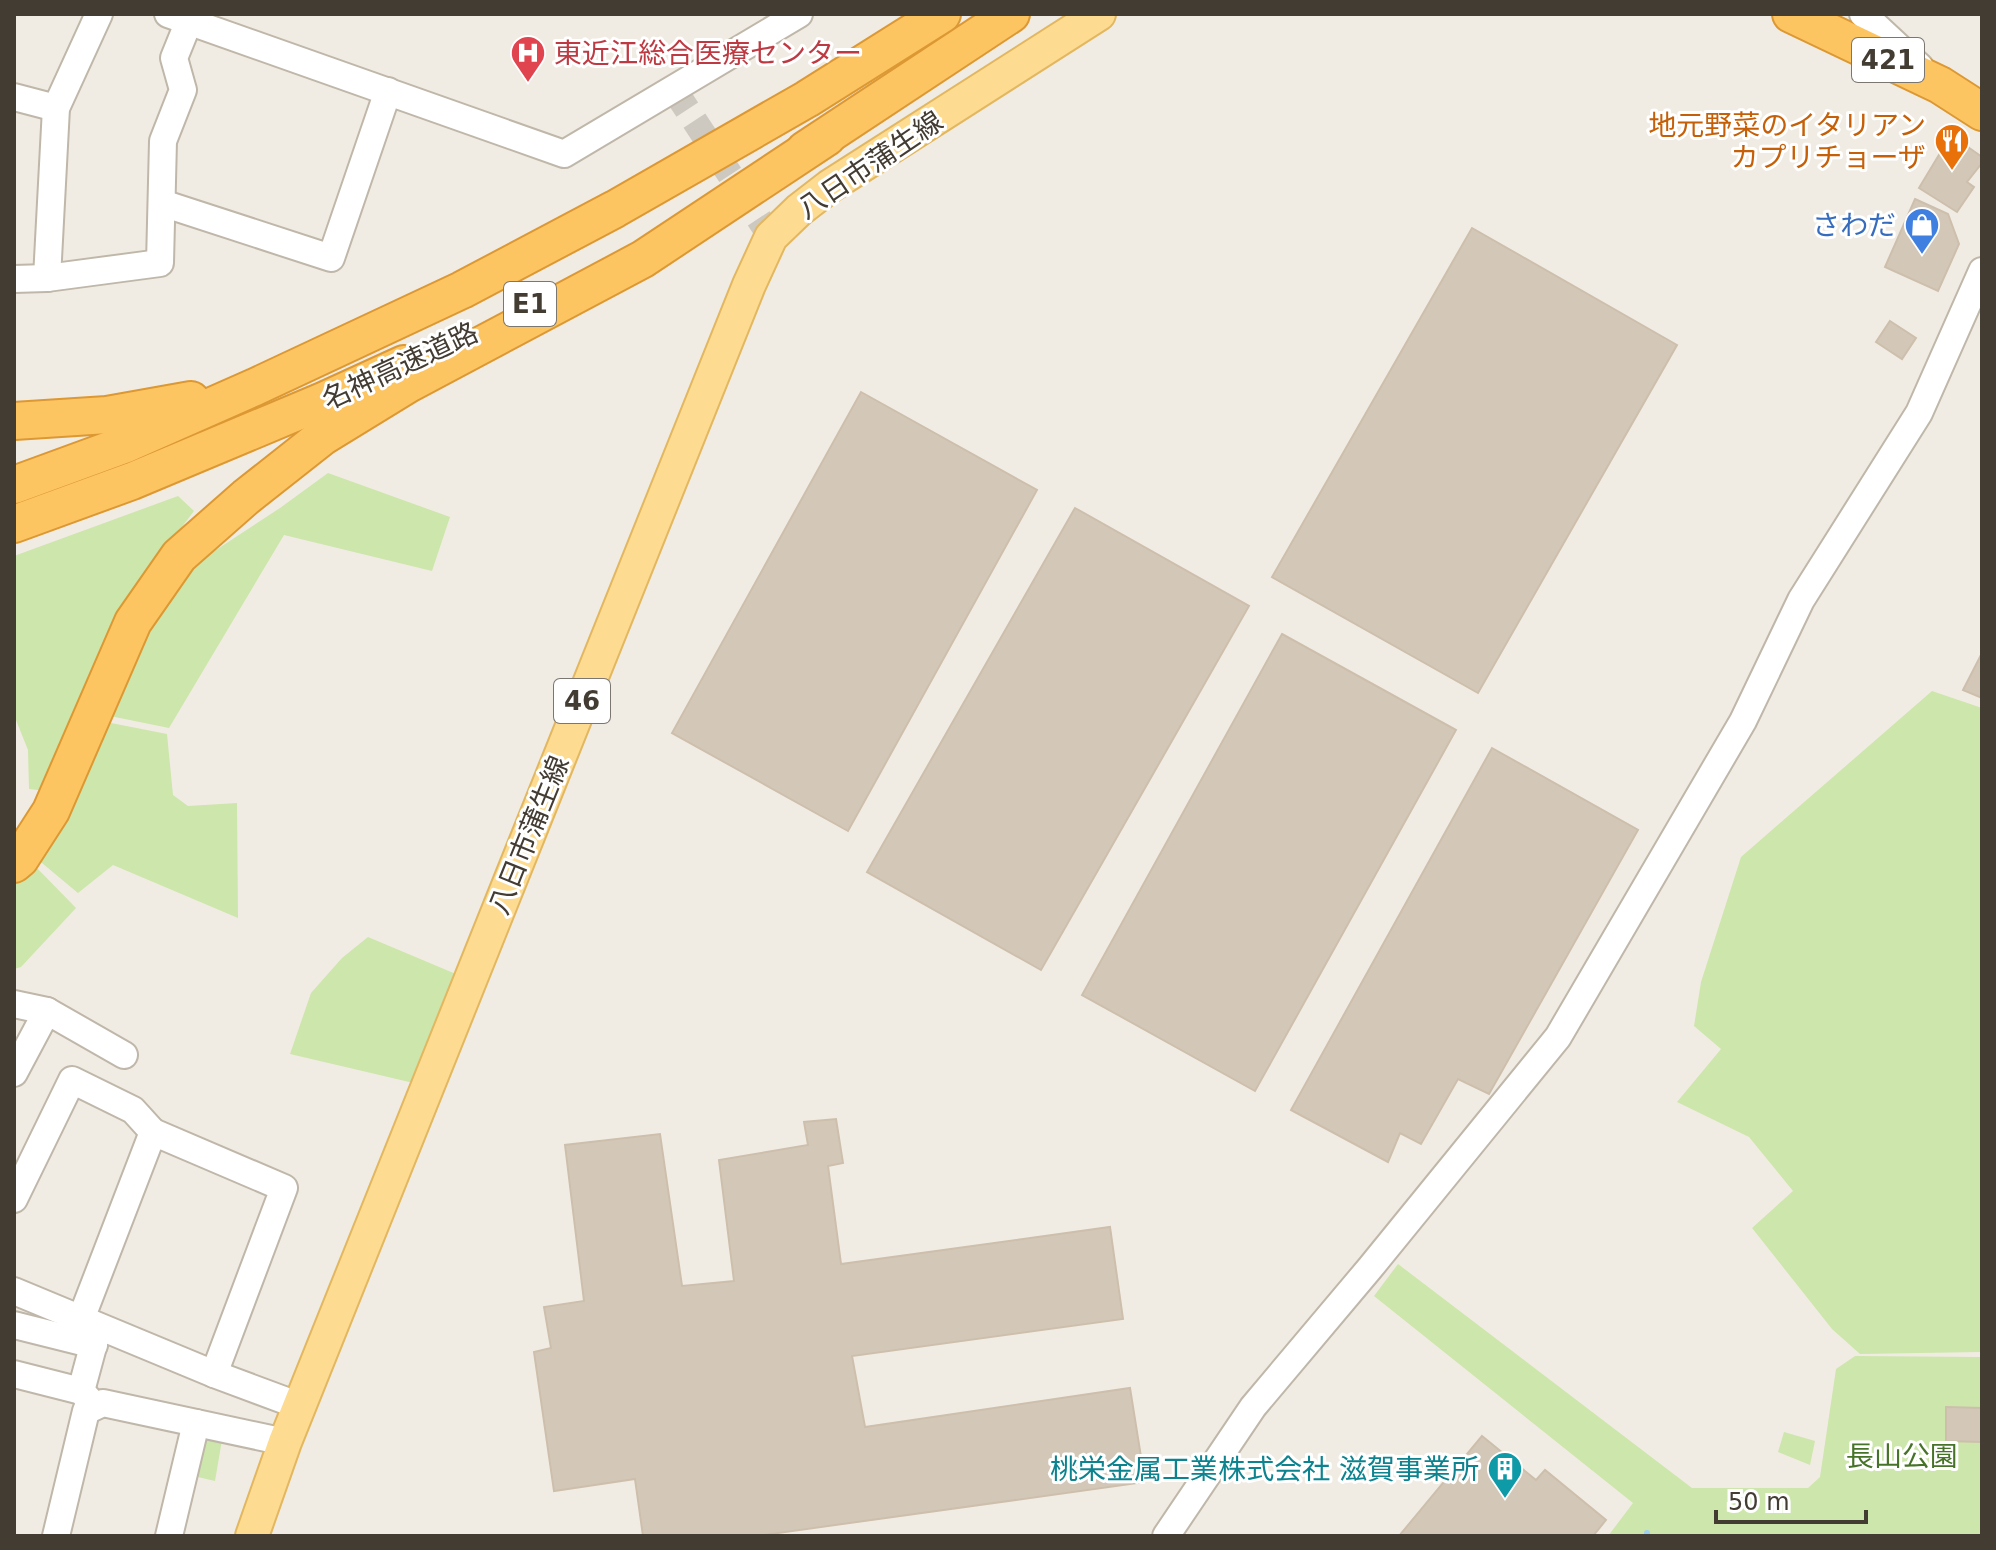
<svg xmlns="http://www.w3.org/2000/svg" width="1996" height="1550" viewBox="0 0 1996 1550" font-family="'DejaVu Sans','Noto Sans JP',sans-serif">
<rect width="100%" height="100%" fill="#f1ece3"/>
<g fill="#cde6ab">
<path d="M328,473l122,44 -18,54 -148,-36 -115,193 -59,-12 39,-89 41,-60 90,-59z"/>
<path d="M178,496l16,15 -51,67 -97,213 -17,-2 -1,-39 -14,-35v-159z"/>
<path d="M1932,691l50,17v644l-122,2 -28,-25 -80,-101 41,-37 -44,-54 -72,-35 44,-53 -27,-23 7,-44 40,-125z"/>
<path d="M106,722l61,12 6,61 15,11 49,-3 1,115 -125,-53 -35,28 -42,-35z"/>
<path d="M32,863l44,45 -55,59 -7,2v-90z"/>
<path d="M368,937l95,40 -41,108 -132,-31 21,-61 31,-35z"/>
<path d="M1398,1264l294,224h116l12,-11 16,-108 19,-13 127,1v179h-374l25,-33 -259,-207z"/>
<path d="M190,1425l33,9 -8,47 -30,-7z"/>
<path d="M1784,1432l31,9 -5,24 -32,-13z"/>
</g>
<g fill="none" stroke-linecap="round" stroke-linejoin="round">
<path stroke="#9ed0ef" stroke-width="6" d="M1647,1533v3"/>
</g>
<g fill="#d3c8b8" stroke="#cdbfac" stroke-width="2">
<path d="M1951,135l31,22v6l-15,19 7,5 -17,25 -38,-24z"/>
<path d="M1915,199l33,15 11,30 -21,47 -53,-24z"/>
<path d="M1472,228l205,117 -199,348 -206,-116z"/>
<path d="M1890,321l26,17 -14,21 -26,-17z"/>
<path d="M861,392l176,98 -189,341 -176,-98z"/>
<path d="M1075,508l174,98 -208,364 -174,-98z"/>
<path d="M1282,634l174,96 -201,361 -173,-96z"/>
<path d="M1982,653v45l-19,-8z"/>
<path d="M1492,748l146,82 -149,264 -31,-15 -37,65 -21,-11 -12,29 -97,-52z"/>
<path d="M836,1119l7,44 -15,3 13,98 269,-37 13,92 -271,37 13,71 265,-39 15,94 -389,54h-113l-8,-57 -81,12 -20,-139 17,-4 -7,-41 40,-6 -19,-156 95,-11 22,152 52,-5 -15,-121 89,-15 -4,-23z"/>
<path d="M1946,1407l36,1v34l-36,-1z"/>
<path d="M1482,1436l54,44 9,-10 61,50 -13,16h-194z"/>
</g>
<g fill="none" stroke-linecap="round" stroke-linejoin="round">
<path stroke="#cec9c0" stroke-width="26" stroke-dasharray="26 13" stroke-linecap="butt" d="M673,88l98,149"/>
<defs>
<g id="minor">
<path d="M168,14l396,140 235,-140"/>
<path d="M1863,14l57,53"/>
<path d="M14,97l42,11"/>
<path d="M162,203l169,55 57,-167"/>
<path d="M47,278l9,-170 43,-94"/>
<path d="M14,279l33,-1 113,-15 3,-122 20,-51 -9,-32 15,-37"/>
<path d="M14,1004l33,7 -33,62"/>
<path d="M47,1011l77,44"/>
<path d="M14,1199l58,-119 61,30 20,22"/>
<path d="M14,1291l200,83 86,32"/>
<path d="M81,1319l72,-187 131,56 -70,186"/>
<path d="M14,1325l80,20"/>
<path d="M14,1374l67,17 14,15"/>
<path d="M81,1391l17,-63"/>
<path d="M56,1536l30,-125 17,-8 182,39"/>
<path d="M169,1536l27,-113"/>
<path d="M1166,1536l87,-129 117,-139 188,-231 185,-316 58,-121 118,-187 63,-142"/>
</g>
<path id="major" d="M252,1536l33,-94 464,-1157 22,-48 28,-27 31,-24 269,-172"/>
<g id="highway">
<path d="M1791,14l149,71 42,27"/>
<path d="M805,150l206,-136"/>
<path d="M14,421l93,-6 84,-15"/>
<path d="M14,485l112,-41 129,-57 207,-97 153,-81 192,-110 135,-85"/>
<path d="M14,524l118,-43 191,-80 81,-37"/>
<path d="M14,864l6,-5 31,-48 82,-189 46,-66 67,-59 76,-60 88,-54 233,-124 184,-122"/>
</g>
</defs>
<use href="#minor" stroke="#bfb7a9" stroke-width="30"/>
<use href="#major" stroke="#e2b760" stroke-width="36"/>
<use href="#highway" stroke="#dc9833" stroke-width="40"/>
<use href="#minor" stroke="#fff" stroke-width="26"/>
<use href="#major" stroke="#fddb90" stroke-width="32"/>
<use href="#highway" stroke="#fdc562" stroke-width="36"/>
</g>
<defs>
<symbol id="hospital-pin" viewBox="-11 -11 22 30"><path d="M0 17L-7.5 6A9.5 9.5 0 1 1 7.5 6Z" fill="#e0444e" stroke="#fff"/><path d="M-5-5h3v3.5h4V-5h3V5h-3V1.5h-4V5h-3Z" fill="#fff"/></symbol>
<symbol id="restaurant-pin" viewBox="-11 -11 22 30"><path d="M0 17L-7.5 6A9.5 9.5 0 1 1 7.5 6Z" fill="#e8710a" stroke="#fff"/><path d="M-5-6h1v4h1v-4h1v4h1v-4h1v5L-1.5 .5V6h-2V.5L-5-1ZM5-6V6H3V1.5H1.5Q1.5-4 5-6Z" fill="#fff"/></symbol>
<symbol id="shop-pin" viewBox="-11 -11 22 30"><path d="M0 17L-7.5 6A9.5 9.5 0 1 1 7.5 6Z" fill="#3f7fe0" stroke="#fff"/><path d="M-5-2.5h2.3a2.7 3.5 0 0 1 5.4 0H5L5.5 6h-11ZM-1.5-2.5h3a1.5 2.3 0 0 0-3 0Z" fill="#fff"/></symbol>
<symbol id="building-pin" viewBox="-11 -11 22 30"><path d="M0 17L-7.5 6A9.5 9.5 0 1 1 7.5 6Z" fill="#0f9aa8" stroke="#fff"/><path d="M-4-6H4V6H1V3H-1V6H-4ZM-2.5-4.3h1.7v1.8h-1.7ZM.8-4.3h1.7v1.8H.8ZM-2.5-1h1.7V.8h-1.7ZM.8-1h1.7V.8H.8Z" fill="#fff"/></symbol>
</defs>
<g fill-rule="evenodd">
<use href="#hospital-pin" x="508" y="33" width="40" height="54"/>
<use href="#restaurant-pin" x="1932" y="121" width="40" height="54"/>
<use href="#shop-pin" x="1902" y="205" width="40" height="54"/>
<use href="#building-pin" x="1485" y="1449" width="40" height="54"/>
</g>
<g text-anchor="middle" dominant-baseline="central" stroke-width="6" stroke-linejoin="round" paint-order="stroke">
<g fill="#fff" stroke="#7b7670" stroke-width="2">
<rect x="1852" y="38" width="72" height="44" rx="6"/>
<rect x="504" y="282" width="52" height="44" rx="6"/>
<rect x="554" y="679" width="56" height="44" rx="6"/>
</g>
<g font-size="26" font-weight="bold" fill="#433c33">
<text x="1888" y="60">421</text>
<text x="530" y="304">E1</text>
<text x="582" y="701">46</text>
</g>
<g font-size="28" fill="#be3a42" stroke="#fff" text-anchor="start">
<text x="554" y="53">東近江総合医療センター</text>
</g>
<g font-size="28" fill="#c56008" stroke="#fff" text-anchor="end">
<text x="1926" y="125">地元野菜のイタリアン<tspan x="1926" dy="32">カプリチョーザ</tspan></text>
</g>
<g font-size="28" fill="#433c33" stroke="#fff">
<text transform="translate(870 165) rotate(-34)">八日市蒲生線</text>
<text transform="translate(400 366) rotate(-25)">名神高速道路</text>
<text transform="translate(529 835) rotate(-68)">八日市蒲生線</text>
</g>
<g font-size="28" fill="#366cbe" stroke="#fff" text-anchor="end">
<text x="1896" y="225">さわだ</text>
</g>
<g font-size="28" fill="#477328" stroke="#fff">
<text x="1902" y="1456">長山公園</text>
</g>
<g font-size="28" fill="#0d838f" stroke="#fff" text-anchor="end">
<text x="1479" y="1469">桃栄金属工業株式会社 滋賀事業所</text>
</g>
</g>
<rect width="1996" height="1550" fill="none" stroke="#433c33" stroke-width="32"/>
<path d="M1716 1510v12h150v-12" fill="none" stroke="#433c33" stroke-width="4"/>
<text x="1728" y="1510" font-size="24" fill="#433c33" stroke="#ffffff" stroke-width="6" paint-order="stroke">50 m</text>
</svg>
